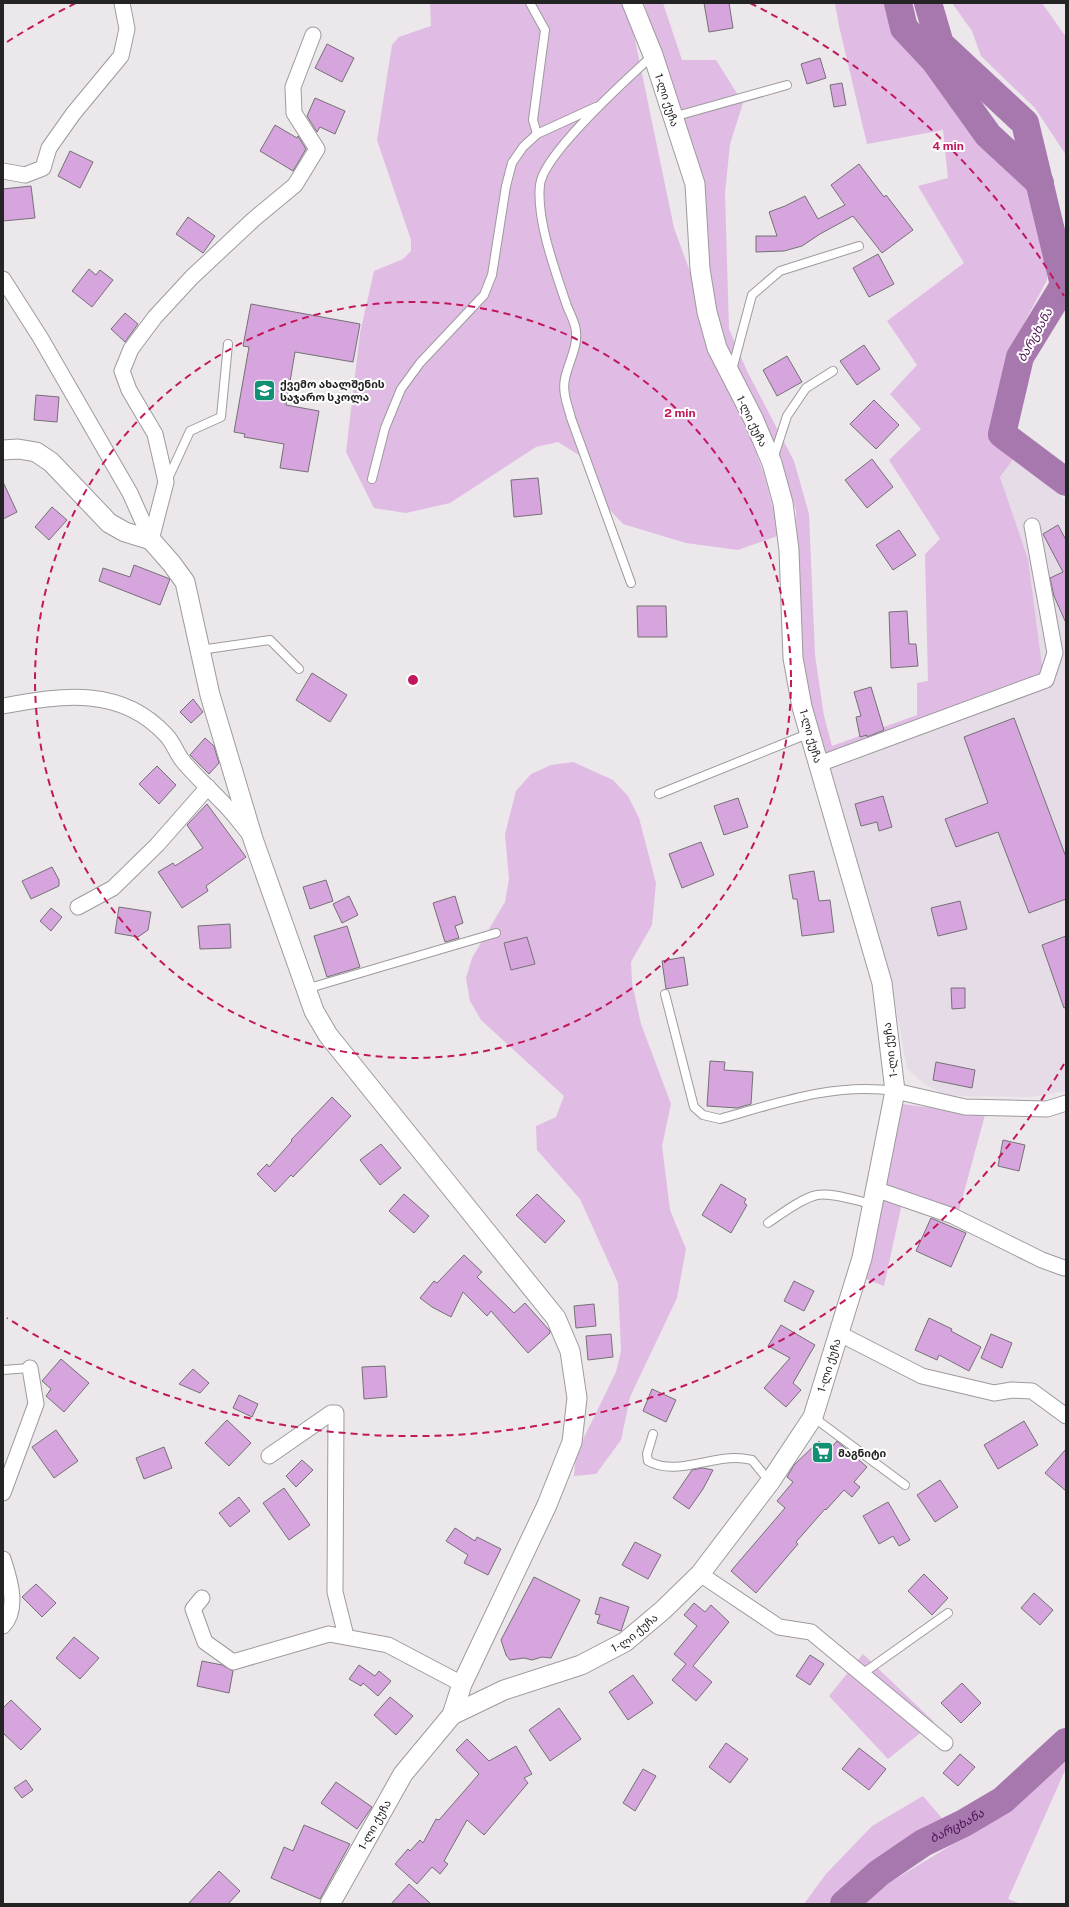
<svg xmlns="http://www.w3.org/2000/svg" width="1069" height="1907" viewBox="0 0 1069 1907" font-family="'Public Sans','Noto Sans Georgian',sans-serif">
<rect width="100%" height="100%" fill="#ebe7eb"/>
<path fill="#e6dce7" d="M1014,458l52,43v590l-36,6 -82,-1 -24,-12 -17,-16 -14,-76 -67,-222 219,-82 -17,-129 -28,-82z"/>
<g fill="#e0bbe4">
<path d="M430,3h196l3,8 45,217 90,246 16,61 -42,15 -52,-7 -63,-19 -14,-15 -22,-49 -29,-18 -22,5 -86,56 -44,10 -32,-5 -28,-56 14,-119 14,-62 29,-12 8,-8v-11l-34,-100 15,-95 7,-8 32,-11z"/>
<path d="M644,3h19l19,57h34l27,43 -13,41 -5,49 4,136 18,42 47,90 15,53 6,141 9,61 8,30 85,-31v-32l11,-2 -3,-127 15,-15 -51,-79 32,-31 -31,-35 27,-29 -30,-44 77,-58 -46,-77 30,-8 -5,-48 -76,14 -28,-118 -4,-23h54l8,31 32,35 56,74 47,45 15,56v36l-26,49 -27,94 2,18 18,17 -14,19 28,82 15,114 -115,44 -105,37 -24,-102 -3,-141 -14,-45 -59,-122 -10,-42 -10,-118z"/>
<path d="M952,3h90l24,34v118l-31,-47 -54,-52 -9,-25z"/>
<path d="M573,762l40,18 15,16 11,22 17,65 -4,42 -21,37 1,21 9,41 30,80 -9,42 8,64 16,39 -9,49 -47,99 -9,43 -25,34 -22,2 2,-22 40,-82 5,-21 -3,-68 -38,-84 -43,-49 -1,-24 20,-9 8,-21 -83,-76 -11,-19 -4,-23 6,-20 33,-56 4,-23 -4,-45 11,-43 15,-17 20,-9z"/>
<path d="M902,1104l83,11 -27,99 -54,-20 -20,92 -18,-7z"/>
<path d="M863,1654l71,68 -46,37 -59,-63z"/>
<path d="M1066,1762v6l-58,131 13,5h-157l10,-12 132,-80z"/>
<path d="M923,1796l23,27c-41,24 -81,47 -115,81h-27l22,-30 46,-48z"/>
</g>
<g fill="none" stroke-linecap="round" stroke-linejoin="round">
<g stroke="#a778ad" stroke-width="28">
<path d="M898,3l6,25 31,33 53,74 52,48"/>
<path d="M928,3l12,41 85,79 39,162 -44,72 -18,77 64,48"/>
<path id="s1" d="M844,1904l35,-31 44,-30 41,-20 39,-23 63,-58"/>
</g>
</g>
<g fill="#d7a5dd" stroke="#747175">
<path d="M704,3h25l4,25 -24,4z"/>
<path d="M327,44l27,14 -12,24 -27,-14z"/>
<path d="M820,58l6,20 -19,6 -6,-20z"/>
<path d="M842,83l4,22 -12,2 -4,-22z"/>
<path d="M315,98l30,13 -10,23 -15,-7 -3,5 -10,-16z"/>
<path d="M275,125l22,13 1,-2 8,13 -13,22 -33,-20z"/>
<path d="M70,151l23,11 -13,26 -22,-12z"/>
<path d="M859,164l25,33 2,-2 27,35 -31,23 -29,-37 -33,18 -18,12 -18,5 -28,1v-16h21l-8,-24 16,-6 20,-10 13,23 27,-14 -14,-20z"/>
<path d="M31,186l4,32 -32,3v-32z"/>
<path d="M188,217l27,19 -12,17 -27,-19z"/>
<path d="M878,254l16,30 -25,13 -16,-29z"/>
<path d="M89,269l7,6 4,-5 13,10 -21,27 -20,-16z"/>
<path d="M251,304l109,20 -7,38 -58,-10 -9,53 33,6 -11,61 -28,-4 4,-24 -40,-7 1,-3 -11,-2 15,-85 -6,-1z"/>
<path d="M125,313l13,11 -13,18 -14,-13z"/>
<path d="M864,345l16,24 -23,16 -17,-24z"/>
<path d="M787,356l15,26 -25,14 -14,-26z"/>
<path d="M36,395l23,2 -2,25 -23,-2z"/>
<path d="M874,400l25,25 -23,24 -26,-25z"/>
<path d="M872,459l21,28 -26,21 -22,-28z"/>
<path d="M538,478l4,36 -28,3 -3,-37z"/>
<path d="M3,482l14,30 -14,7z"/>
<path d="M52,507l15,13 -18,20 -14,-13z"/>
<path d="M1058,525l8,15v83l-12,-27 -4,-18 13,-6 -20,-38z"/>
<path d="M899,530l17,25 -23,15 -17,-25z"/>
<path d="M134,565l36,14 -10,26 -61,-24 4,-13 27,9z"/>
<path d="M637,606h29l1,31h-29z"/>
<path d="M907,611l2,33h7l2,22 -27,2 -2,-56z"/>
<path d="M312,673l35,22 -17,27 -34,-22z"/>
<path d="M871,687l13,43 -17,7v-2l-7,2 -4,-20 5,-1 -7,-24z"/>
<path d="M193,699l10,13 -12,11 -11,-11z"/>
<path d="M1014,718l52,139v42l-37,14 -31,-81 -42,15 -11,-28 43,-16 -24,-66z"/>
<path d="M205,738l9,8 5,17 -10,11 -19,-19z"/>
<path d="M157,766l19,19 -17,19 -20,-20z"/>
<path d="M883,796l9,31 -13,4 -2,-9 -16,4 -6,-22z"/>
<path d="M738,798l10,29 -24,8 -10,-29z"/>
<path d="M207,804l39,53 -40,29 2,5 -26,17 -24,-36 15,-9 2,3 28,-18 -16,-23z"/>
<path d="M701,842l13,33 -32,13 -13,-34z"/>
<path d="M52,867l7,13v6l-28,13 -9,-18z"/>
<path d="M814,871l5,30 11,-1 4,32 -32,4 -5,-37h-4l-4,-24z"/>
<path d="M326,880l7,21 -23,8 -7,-22z"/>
<path d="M349,896l9,19 -16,8 -9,-19z"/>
<path d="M455,896l8,27 -8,3 4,12 -14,4 -12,-39z"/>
<path d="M960,901l7,28 -29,7 -7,-28z"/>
<path d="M119,907l32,5 -3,18 -10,7 -23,-4z"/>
<path d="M51,908l11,9 -11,14 -11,-10z"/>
<path d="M230,924l1,24 -31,1 -2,-23z"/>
<path d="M347,926l13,41 -33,10 -13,-41z"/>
<path d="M1066,936v71l-2,1 -22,-63z"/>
<path d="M527,937l8,27 -24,6 -7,-27z"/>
<path d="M684,957l4,28 -22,4 -4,-28z"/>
<path d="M951,988h14v20l-13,1z"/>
<path d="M710,1061l15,1 -1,8 29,2 -2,32 -14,4 -30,-2z"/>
<path d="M936,1062l39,8 -3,18 -39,-8z"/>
<path d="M332,1097l19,19 -58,61 -2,-2 -16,17 -18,-18 10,-10 2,3 23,-26 -1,-1z"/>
<path d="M1003,1140l22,5 -6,26 -21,-5z"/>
<path d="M381,1144l20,24 -21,17 -20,-25z"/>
<path d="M721,1184l25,15 -2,4 3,2 -16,28 -29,-18z"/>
<path d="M404,1194l25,22 -15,17 -25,-22z"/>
<path d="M537,1194l28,27 -20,22 -29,-28z"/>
<path d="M931,1218l35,15 -15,34 -35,-16z"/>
<path d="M464,1255l18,17 -5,5 37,36 11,-10 25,28v2l-22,20 -37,-42 -4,5 -24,-24 -12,25 -19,-10 -12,-9 14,-17 3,2z"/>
<path d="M794,1281l20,10 -10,20 -20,-10z"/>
<path d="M594,1304l2,22 -20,2 -2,-22z"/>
<path d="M929,1318l23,11 -1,2 30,16 -12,24 -30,-16 -2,5 -22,-10z"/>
<path d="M781,1325l34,20 -22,38 8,7 -15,17 -22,-19 26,-30 -22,-12z"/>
<path d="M611,1334l2,23 -25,3 -2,-24z"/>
<path d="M991,1334l21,9 -10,25 -21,-10z"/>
<path d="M61,1359l28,24 -25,29 -18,-16 5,-7 -9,-8z"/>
<path d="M385,1366l2,31 -23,2 -2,-32z"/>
<path d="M193,1369l16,14 -9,10 -21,-9z"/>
<path d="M652,1389l24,11 -10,22 -23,-11z"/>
<path d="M239,1395l19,9 -6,13 -19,-9z"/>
<path d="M227,1420l24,23 -22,23 -24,-23z"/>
<path d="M1024,1421l14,24 -40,24 -14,-24z"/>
<path d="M56,1430l22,31 -24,17 -22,-31z"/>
<path d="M819,1441l10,9 8,-9 30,26 -13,15 6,5 -8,10 -8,-7 -18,20 -1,-1 -29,33 2,2 -42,49 -25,-22 54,-63 -8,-7 16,-19 -6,-5 7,-12z"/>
<path d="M164,1447l8,21 -28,11 -8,-21z"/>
<path d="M1066,1449v42l-21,-18z"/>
<path d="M302,1460l11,10 -17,17 -10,-11z"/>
<path d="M703,1468l10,2 -10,19 -14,20 -16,-11 19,-28z"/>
<path d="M940,1480l18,27 -23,15 -18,-27z"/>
<path d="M284,1488l26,37 -21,15 -26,-37z"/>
<path d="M239,1497l11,14 -20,16 -11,-14z"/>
<path d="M888,1502l22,38 -11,6 -6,-10 -14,8 -16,-28z"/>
<path d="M455,1528l20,13 2,-4 24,12 -13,26 -24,-12 4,-8 -22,-14z"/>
<path d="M635,1542l26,13 -13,24 -26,-14z"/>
<path d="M924,1574l24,24 -16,17 -24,-24z"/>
<path d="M534,1577l46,23 -29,58 -9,-1 -10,3 -8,-2 -14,2 -4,-5 -5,-15z"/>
<path d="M36,1584l20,19 -14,14 -20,-20z"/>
<path d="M1034,1593l19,17 -13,15 -19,-17z"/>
<path d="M600,1597l29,10 -8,24 -24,-8 3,-8 -5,-1z"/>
<path d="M694,1603l11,9 6,-7 18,17 -36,44 19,16 -16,19 -24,-21 14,-16 -12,-10 23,-28 -13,-11z"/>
<path d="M74,1637l25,21 -19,21 -24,-21z"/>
<path d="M810,1655l14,9 -14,21 -14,-9z"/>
<path d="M202,1661l20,4 11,6 -4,22 -32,-7z"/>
<path d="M359,1665l16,11 4,-5 12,10 -13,15 -15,-13 -2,3 -12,-7z"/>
<path d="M633,1675l20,28 -25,17 -19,-28z"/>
<path d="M962,1683l19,20 -20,20 -20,-20z"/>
<path d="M390,1697l23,19 -17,19 -22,-20z"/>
<path d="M11,1700l30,29 -20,21 -18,-17v-25z"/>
<path d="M559,1708l22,31 -31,22 -21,-31z"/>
<path d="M467,1739l22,22 27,-15 16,28 -8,4 4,5 -44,52 -17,-15 -23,41 4,3 -8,10 -8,-7 -15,17 -22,-20 13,-15 2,2 10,-11 3,3 13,-24 3,1 40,-46 -23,-24z"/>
<path d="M726,1743l22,16 -18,24 -21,-16z"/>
<path d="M859,1748l27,21 -17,21 -27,-21z"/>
<path d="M960,1754l15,13 -17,19 -15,-13z"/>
<path d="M643,1769l13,7 -21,35 -12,-8z"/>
<path d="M26,1780l7,10 -11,8 -8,-10z"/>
<path d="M336,1782l36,25 -15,22 -36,-26z"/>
<path d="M304,1825l46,19 -30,55 -49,-21 13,-31 9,4z"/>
<path d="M219,1871l21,20 -12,13h-40z"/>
<path d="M409,1884l22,20h-40z"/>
</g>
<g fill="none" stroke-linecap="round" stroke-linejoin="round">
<defs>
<g id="service">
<path d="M530,3l15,27 -12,90 4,14"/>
<path d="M673,117l114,-32"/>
<path d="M732,370l20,-75 28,-24 79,-25"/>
<path d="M773,459l14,-43 19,-28 27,-17"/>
<path d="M372,479l13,-51 16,-39 19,-26 64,-68 8,-20 14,-89 6,-23 11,-16 14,-13 59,-27"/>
<path d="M167,481l23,-50 31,-14 7,-73"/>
<path d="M631,583l-60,-165c-3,-12 -9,-26 -6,-39 3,-17 15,-34 10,-53 -2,-7 -5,-13 -8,-20 -11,-33 -31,-86 -27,-121 3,-31 87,-106 112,-129"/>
<path d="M200,650l70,-10 29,29"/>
<path d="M659,794l151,-61"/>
<path d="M306,989l190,-56"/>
<path d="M665,994l29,113 9,8 17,4c57,-16 115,-37 175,-28"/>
<path d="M768,1223c13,-9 34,-25 49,-28 15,-3 40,6 55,9"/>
<path d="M3,1370l27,-2"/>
<path d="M813,1417l92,68"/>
<path d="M653,1434l-6,20 1,7c27,15 60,-4 89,-3 5,0 10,1 15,2l18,22"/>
<path d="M862,1674l86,-61"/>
</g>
<g id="minor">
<path d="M3,171l22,4 18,-7 6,-20 24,-34 48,-58 6,-27 -5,-26"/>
<path d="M3,279l37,58 90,156 21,47"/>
<path d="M151,540l15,-58 -11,-48 -26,-44 -7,-19 9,-22 24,-32 37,-40 62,-58 41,-34 22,-36 -23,-36 -1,-26 20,-52"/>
<path d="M3,706c59,-11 118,-20 163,29 7,7 10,17 16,25 13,16 29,30 43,45 9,9 17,20 25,30"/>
<path d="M819,764l227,-84 9,-27 -23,-127"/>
<path d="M78,907l35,-19 44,-43 51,-58"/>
<path d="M895,1091l70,16 82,2 19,-6"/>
<path d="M875,1189l78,27 89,44 22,8"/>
<path d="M840,1334l82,42 72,17 18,-3 20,1 34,25"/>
<path d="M269,1456l62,-43h5l-1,179 11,44"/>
<path d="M3,1493l33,-89 -6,-36"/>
<path d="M3,1559c7,21 16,50 0,67"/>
<path d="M700,1574l79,53 32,5 134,111"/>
<path d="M202,1598l-9,11 12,33 28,20 96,-28 59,11 74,39"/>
</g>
<g id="tertiary">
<path d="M3,450l15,-1 18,3 15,10 58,61 16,9 26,8 21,24 13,18 25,113 43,144 61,172 14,24 228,283 14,33 7,47 -5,44 -25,63 -85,179 -10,31"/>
<path id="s2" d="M330,1904l73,-130 49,-59 52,-25 77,-25 44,-23 38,-32 37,-36 70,-92 43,-65 49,-159 33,-167 -13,-108 -80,-276 -9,-49 -4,-108 -6,-47 -11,-40 -19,-45 -36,-70 -10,-36 -7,-43 -5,-85 -42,-129 -21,-52"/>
</g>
</defs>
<use href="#service" stroke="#9e9a9e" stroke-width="10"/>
<use href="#minor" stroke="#9e9a9e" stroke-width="17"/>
<use href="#tertiary" stroke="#9e9a9e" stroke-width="21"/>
<use href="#service" stroke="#fff" stroke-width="8"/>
<use href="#minor" stroke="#fff" stroke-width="15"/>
<use href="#tertiary" stroke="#fff" stroke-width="19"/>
</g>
<g fill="none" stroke="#c2185b" stroke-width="2" stroke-dasharray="7 5">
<circle cx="413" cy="680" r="378"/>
<path d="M1064 1064A756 756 0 0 1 7 1318M7 42A756 756 0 0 1 76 3M750 3A756 756 0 0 1 1064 296"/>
</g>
<defs>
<symbol id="school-square" viewBox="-11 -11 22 22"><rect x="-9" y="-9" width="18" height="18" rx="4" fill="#138f74" stroke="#fff"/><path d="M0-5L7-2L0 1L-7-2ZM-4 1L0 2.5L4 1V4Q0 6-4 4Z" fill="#fff"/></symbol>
<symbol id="supermarket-square" viewBox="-11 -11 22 22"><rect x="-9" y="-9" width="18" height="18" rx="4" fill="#138f74" stroke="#fff"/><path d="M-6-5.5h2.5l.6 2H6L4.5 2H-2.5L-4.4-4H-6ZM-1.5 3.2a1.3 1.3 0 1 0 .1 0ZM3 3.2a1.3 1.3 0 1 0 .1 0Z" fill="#fff"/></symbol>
</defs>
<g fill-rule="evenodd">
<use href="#school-square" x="252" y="378" width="25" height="25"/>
<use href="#supermarket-square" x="810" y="1440" width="25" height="25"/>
</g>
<g text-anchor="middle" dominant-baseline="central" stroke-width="4" stroke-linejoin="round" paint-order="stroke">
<g font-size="11" fill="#252425" stroke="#fff">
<text transform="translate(667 100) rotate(72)">1-ლი ქუჩა</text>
<text transform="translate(752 421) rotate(64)">1-ლი ქუჩა</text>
<text transform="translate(811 736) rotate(74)">1-ლი ქუჩა</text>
<text transform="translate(890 1050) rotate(-97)">1-ლი ქუჩა</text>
<text stroke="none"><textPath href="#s2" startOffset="763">1-ლი ქუჩა</textPath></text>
<text stroke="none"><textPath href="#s2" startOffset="427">1-ლი ქუჩა</textPath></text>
<text stroke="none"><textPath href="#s2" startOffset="91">1-ლი ქუჩა</textPath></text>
</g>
<g font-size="11" font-weight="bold" fill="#252425" stroke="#fff" text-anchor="start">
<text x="280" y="384">ქვემო ახალშენის<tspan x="280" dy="13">საჯარო სკოლა</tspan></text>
<text x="838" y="1453">მაგნიტი</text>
</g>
<g font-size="12" font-style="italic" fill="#490c51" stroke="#fff">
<text transform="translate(1035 335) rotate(-61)">ბარცხანა</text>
<text stroke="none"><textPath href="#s1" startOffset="138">ბარცხანა</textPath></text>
</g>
</g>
<circle cx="413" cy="680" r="6" fill="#c2185b" stroke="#fff" stroke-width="2"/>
<g font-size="12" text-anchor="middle" font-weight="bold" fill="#c2185b" stroke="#fff" stroke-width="4" stroke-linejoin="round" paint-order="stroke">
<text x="948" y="150">4 min</text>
<text x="680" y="417">2 min</text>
</g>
<rect width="1069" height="1907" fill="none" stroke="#252425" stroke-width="8"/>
</svg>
